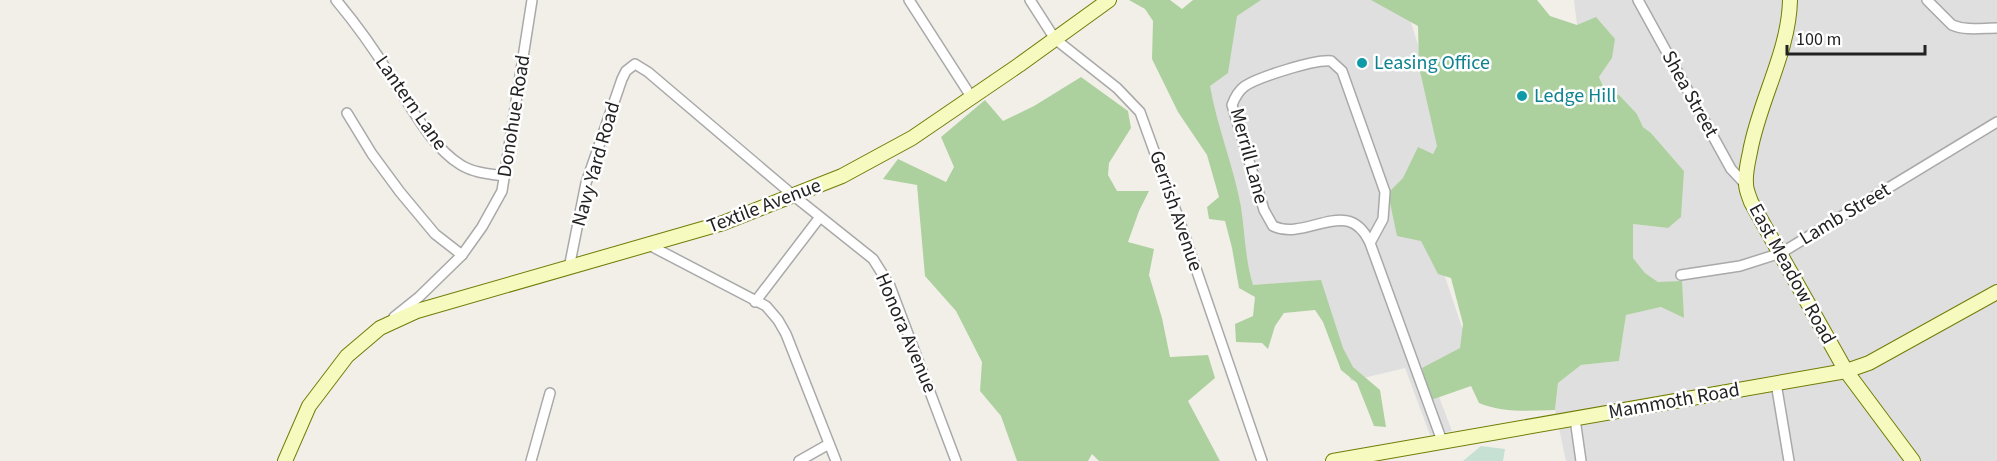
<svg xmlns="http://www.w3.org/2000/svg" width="1997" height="461" viewBox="0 0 1997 461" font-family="'Source Sans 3',sans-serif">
<rect width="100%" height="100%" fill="#f2efe9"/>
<g fill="#e0dfdf">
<path d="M1214,0h180l12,6 50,163 -39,25 53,157 -40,22 22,58 -22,4 -25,-67 -54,13 -35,-99 -67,7 -55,-206z"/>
<path d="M1574,0h423v461h-431l-11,-51 3,-27 23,-18 38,-4 7,-46 35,-8 23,11 -26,-36 -13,-9 -12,-15v-34l35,4 16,-57 -33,-38 -8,-6 -6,-13 -30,-19 -8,-18 13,-19 -35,-33z"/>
</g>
<g fill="#add19e">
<path d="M1129,0h41l12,9 11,-9h68l-24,16 -9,57 -18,13c7,41 24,81 31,121 4,26 4,52 12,78l68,-5 22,68 10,19 27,23 6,37 -12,-1 -17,-43 -16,-13 -18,-48 -8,-12 -31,3 -9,13 -7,23 -6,-6 -26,-1 -1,-18 18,-8 2,-19 -16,-9 -7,-40 -7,-27 -16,-2 -2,-12 12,-10 -12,-42 -29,-43 -26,-53 1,-38 -8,-12z"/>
<path d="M1371,0h166l13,16 27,9 19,-8 19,22 -3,19 -13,19 8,18h12l18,19 6,13 8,6 33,38 -3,46 -13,11 -35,-4v34l12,15 13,9 24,-1 2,37 -23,-11 -35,8 -7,46 -38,4 -23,18 -3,27c-26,1 -52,3 -76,-7l-8,-17 -40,14 -9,-32 38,-20 3,-24 -12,-46 -13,-4 -17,-33 -24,-5 -9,-43 15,-15 15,-31 15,7 4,-8 -18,-79 -1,-41z"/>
<path d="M1081,77l47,34 3,17 -22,35 -1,12 9,16h32l-10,20 -11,31 26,7 -5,26 13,43 8,39 38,-2 7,23 -27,23 32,60h-121l-7,-7 -4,7h-71l-16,-45 -21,-25 2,-29 -26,-51 -31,-35 -8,-91 -34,-6 15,-20 48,23 8,-15 -13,-30 44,-37 18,21 31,-15z"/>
</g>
<path fill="#c6e0d4" d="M1481,446l24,3 -2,12h-40z"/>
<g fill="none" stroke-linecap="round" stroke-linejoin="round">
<defs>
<g id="street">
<path d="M336,0c20,24 38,49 54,75 20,29 40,71 71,90 13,8 29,9 44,11"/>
<path d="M909,0l63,98"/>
<path d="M1030,0l25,39 62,49 23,24 42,116 80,233"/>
<path d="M1638,0l93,169 15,16"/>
<path d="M1927,0l25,25c14,6 30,3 45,3"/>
<path d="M347,113l25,41 28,38 35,42 27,21"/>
<path d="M1370,243c-22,-49 -63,-1 -97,-17l-9,-16 -32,-105c3,-8 6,-14 13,-19 14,-9 70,-27 86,-25l11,10 43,121 -2,27 -13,24 72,198"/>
<path d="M649,245l117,61 12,14 8,14 50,127"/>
<path d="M569,268l17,-85 36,-104 4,-8 9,-7 13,8 146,124 79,63 17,27 66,175"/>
<path d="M1681,275l59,-9 41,-13 216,-131"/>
<path d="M755,302l65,-85"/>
<path d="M394,317l25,-20 43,-42 20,-28 20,-36 30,-191"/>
<path d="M1776,383l13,78"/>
<path d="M1575,419l6,42"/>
<path d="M531,461l19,-68"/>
<path d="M799,461l30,-17"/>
</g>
<g id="secondary">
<path d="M1790,0c-1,52 -31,101 -40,152 -2,10 -5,21 -4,32 0,6 3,12 5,18l95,169 67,90"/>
<path d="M285,461l24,-55 38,-50 33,-28 37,-17 306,-88 119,-47 70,-38 107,-73 90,-65"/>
<path d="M1333,461l513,-90 23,-8 128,-71"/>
</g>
</defs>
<use href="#street" stroke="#a9a9a9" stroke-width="12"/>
<use href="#secondary" stroke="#707d05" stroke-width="16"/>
<use href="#street" stroke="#fff" stroke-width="9"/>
<use href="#secondary" stroke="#f7fabf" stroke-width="14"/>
</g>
<g fill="#0f9aa8" stroke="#fff" stroke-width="2">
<circle cx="1362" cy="63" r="6"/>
<circle cx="1522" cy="96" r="6"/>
</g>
<g text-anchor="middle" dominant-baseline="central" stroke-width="5" stroke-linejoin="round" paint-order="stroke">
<g font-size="20" fill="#0d838f" stroke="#fff" text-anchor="start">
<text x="1374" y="63">Leasing Office</text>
<text x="1534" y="96">Ledge Hill</text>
</g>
<g font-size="20" fill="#222" stroke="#fff">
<text transform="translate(1690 94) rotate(61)">Shea Street</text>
<text transform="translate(411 103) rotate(55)">Lantern Lane</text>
<text transform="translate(514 116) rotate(-81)">Donohue Road</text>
<text transform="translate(1249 156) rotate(75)">Merrill Lane</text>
<text transform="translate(596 164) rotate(-74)">Navy Yard Road</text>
<text transform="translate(764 206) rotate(-21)">Textile Avenue</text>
<text transform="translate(1176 211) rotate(71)">Gerrish Avenue</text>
<text transform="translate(1845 214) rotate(-31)">Lamb Street</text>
<text transform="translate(1792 274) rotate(61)">East Meadow Road</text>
<text transform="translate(906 333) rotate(67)">Honora Avenue</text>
<text transform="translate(1674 401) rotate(-10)">Mammoth Road</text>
</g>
</g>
<path d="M1787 45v9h138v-9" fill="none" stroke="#222222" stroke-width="3"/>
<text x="1796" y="45" font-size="18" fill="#222222" stroke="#ffffff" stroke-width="4.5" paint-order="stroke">100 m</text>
</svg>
